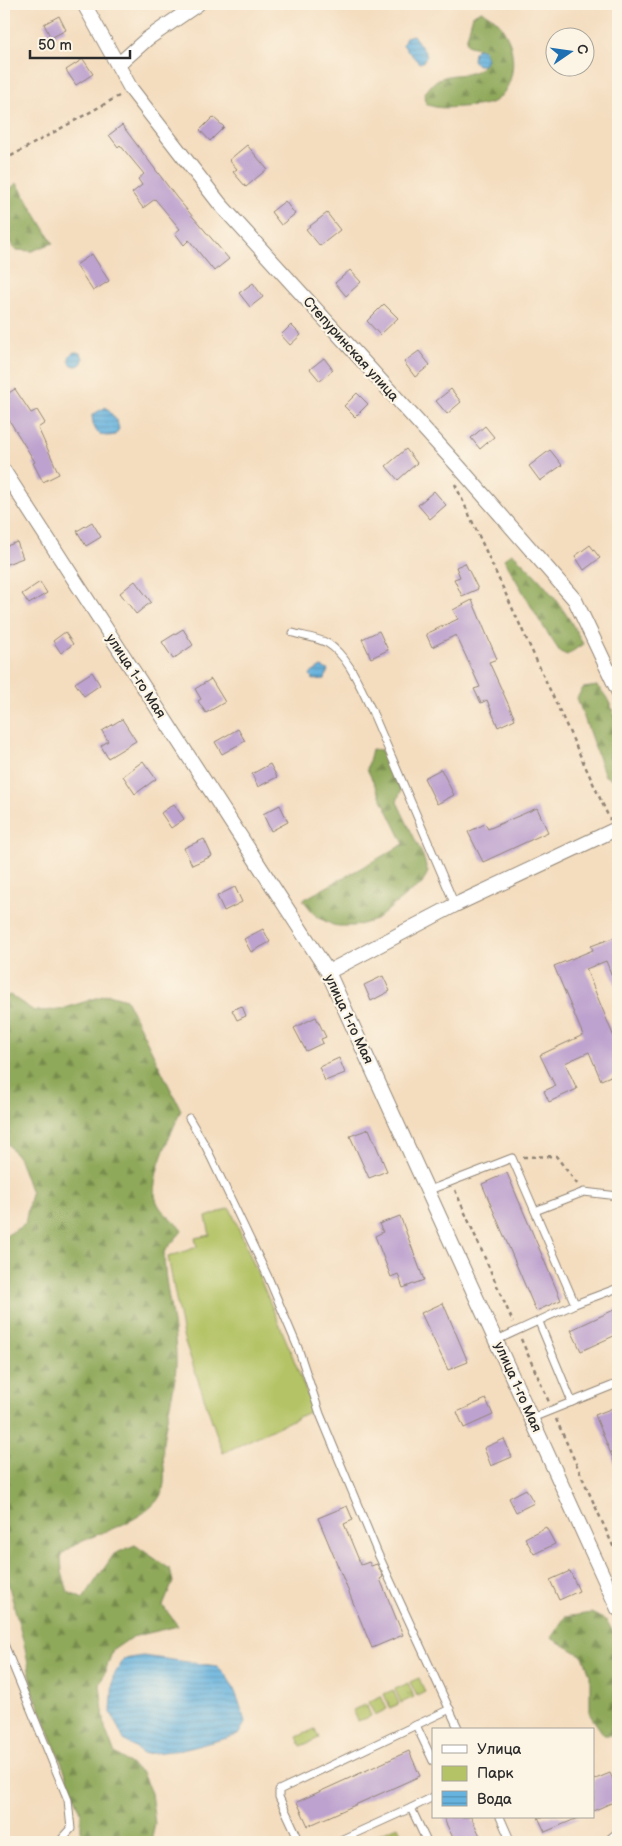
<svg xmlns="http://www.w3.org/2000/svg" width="622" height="1846" viewBox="0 0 622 1846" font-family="'Balsamiq Sans',sans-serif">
<defs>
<pattern id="forest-firs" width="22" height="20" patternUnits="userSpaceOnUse" patternTransform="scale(1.25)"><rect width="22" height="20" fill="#8fa95a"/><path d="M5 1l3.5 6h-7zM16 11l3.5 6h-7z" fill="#758a4b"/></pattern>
<pattern id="park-tufts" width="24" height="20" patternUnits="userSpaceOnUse" patternTransform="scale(1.25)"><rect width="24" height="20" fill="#b4c365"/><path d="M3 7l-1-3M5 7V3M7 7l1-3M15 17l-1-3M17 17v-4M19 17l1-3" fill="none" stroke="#939f53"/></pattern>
<pattern id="water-rules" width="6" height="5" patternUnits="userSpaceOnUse" patternTransform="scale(1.25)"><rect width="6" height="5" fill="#66b3df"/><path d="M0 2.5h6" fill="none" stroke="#5492b5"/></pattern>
</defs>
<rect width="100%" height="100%" fill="#fcf5e5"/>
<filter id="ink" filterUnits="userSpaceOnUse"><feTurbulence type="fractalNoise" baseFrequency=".02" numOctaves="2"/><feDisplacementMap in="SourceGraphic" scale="10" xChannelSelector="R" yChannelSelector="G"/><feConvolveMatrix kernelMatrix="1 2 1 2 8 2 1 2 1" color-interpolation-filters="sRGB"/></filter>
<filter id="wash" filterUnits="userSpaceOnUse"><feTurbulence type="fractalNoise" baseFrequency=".0096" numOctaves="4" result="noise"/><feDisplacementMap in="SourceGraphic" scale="20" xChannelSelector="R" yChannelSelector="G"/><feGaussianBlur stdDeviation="1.12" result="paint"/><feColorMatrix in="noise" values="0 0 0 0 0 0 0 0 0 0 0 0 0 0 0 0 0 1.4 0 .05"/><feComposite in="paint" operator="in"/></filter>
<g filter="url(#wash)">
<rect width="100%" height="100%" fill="#f4ddbf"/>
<g fill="#b4c365" stroke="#707748">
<path d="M230,1208l61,144 22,58 -90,43 -40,-117 -15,-79 29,-10 -2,-9 15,-3 -4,-18z"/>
<path d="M419,1678l6,14 -8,4 -7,-14z"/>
</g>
<g fill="url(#forest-firs)" stroke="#5d6a42">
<path d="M482,11c4,3 9,5 13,8 20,19 25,57 5,78 -10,10 -27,9 -40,10 -13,1 -23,2 -34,-3l-1,-11c4,-5 9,-12 14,-14 20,-9 36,2 48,-20l-9,-11 -9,-2 -3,-5 7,-26z"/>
<path d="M17,183l36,60 -21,8 -17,-1c-3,-6 -8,-12 -10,-18 -5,-16 -2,-40 12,-49z"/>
<path d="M512,553c29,25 54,56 71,91l-16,11 -7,-3 -21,-32 -35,-61z"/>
<path d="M597,686c25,23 21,62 21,95l-13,-5 -28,-78 6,-10z"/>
<path d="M372,749l9,1 20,40 -4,12 26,54 5,16 -6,12 -11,7 -35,29 -21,6h-20l-18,-9 -14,-17 101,-56 -37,-75z"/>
<path d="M109,994l17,5 55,111c-9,23 -34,69 -24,92 4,11 19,19 25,29l-18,21c0,34 11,67 12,101 2,31 -10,60 -13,90 -2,20 8,41 -7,59 -26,28 -67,29 -95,53l1,17 6,20 15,7 31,-45 21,-9 35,24 3,13 -10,24 15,20 -46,11 -19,13 -13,35 5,43 9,24 28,21 9,20 4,31 -4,18h-77l7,-9v-21l-48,-121 -8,-43 -21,-81v-330l21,-13 6,-31 -12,-34 -15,-20v-142l6,-2 24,16 25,-1z"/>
<path d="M591,1613l16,8 11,20v94h-14l-14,-20v-40l-7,-19 -32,-18 14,-21z"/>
</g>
<g fill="url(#park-tufts)" stroke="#707748">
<path d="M408,1683l6,14 -13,6 -6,-14z"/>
<path d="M393,1690l6,14 -9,4 -6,-14z"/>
<path d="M381,1696l6,13 -12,6 -7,-13z"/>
<path d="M366,1704l5,12 -13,5 -5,-11z"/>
<path d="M315,1729l4,9 -18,8 -4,-9z"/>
<path d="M398,1826l7,16h-45z"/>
</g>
<g fill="url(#water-rules)" stroke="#486f85">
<path d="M413,35l14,20 -4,7 -4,1 -16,-18 3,-8z"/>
<path d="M478,48l6,2 3,9 -3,6h-7l-4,-5 1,-8z"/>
<circle cx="76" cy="359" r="7"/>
<path d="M106,407l11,14 2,8 -4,6c-17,4 -22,-5 -23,-20z"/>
<path d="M321,667l7,3 -3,9 -12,1 -3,-6z"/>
<path d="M143,1656l74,10c16,13 23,37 28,57l-7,12 -56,15 -39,4 -19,-14 -13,-28 2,-35 11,-18z"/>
</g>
<g id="blocks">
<g fill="#bda2cf">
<path d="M59,16l7,14 -15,8 -7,-14z"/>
<path d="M83,59l10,15 -17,11 -10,-15z"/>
<path d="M213,117l11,10 -14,14 -10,-11z"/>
<path d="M122,125l54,72 53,62 -15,12 -25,-31 -5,5 -9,-12 5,-4 -25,-30 -12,9 -11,-15 10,-8 -4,-6 6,-5 -24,-29 -2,2 -9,-12z"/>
<path d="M247,145l20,24 -21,18 -13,-15 4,-3 -8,-9z"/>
<path d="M285,201l10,13 -14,11 -10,-13z"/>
<path d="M327,213l13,17 -20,16 -14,-17z"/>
<path d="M92,254l17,27 -16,10 -17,-26z"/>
<path d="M350,270l11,12 -15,14 -11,-13z"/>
<path d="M253,283l10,14 -13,10 -11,-14z"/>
<path d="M384,304l14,14 -18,17 -13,-14z"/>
<path d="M291,325l10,10 -11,10 -9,-10z"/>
<path d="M419,351l11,14 -15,12 -11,-15z"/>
<path d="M324,358l9,12 -13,11 -10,-12z"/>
<path d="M15,389l16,24 6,-3 8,13 -7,5 21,46 -16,8 -10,-19 2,-1 -31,-50v-16z"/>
<path d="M451,389l10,13 -14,12 -11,-13z"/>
<path d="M357,393l11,11 -13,13 -11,-11z"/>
<path d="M485,426l9,11 -14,12 -9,-11z"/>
<path d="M406,449l11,14 -19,17 -12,-14z"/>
<path d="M550,450l12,15 -22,16 -11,-15z"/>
<path d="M434,491l12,14 -16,14 -12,-14z"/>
<path d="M92,522l9,15 -15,9 -9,-15z"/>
<path d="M17,542l6,16 -19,7v-18z"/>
<path d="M590,545l10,13 -16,12 -9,-14z"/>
<path d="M465,563l13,26 -16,7 -8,-17 6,-2 -4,-10z"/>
<path d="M135,581l16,21 -15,12 -16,-21z"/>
<path d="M40,582l7,11 -18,11 -7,-10z"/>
<path d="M472,600l25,59 -8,3 26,57 -17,8 -11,-27 -6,3 -7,-14 6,-2 -24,-52 -24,12 -6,-13 32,-15 -5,-9z"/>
<path d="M183,629l10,16 -20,14 -11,-17z"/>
<path d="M379,631l9,19 -17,8 -9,-19z"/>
<path d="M65,632l8,12 -12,9 -8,-12z"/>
<path d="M92,672l8,13 -16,11 -9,-13z"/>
<path d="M211,679l14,23 -19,11 -8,-12 3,-2 -6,-10z"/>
<path d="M122,719l14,22 -28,17 -7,-12 7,-5 -6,-10z"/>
<path d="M238,729l7,12 -23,13 -7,-12z"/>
<path d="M143,761l13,18 -21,15 -12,-18z"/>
<path d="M270,764l7,13 -19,10 -6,-13z"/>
<path d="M441,769l13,26 -17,9 -13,-26z"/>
<path d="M174,804l10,15 -13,9 -10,-15z"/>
<path d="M280,805l8,17 -17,9 -8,-17z"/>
<path d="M537,808l11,24 -65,30 -15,-30 17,-8 3,5z"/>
<path d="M204,839l8,17 -20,9 -8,-17z"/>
<path d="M235,887l7,15 -18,9 -7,-15z"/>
<path d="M263,929l7,13 -19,10 -7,-13z"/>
<path d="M618,936v55l-12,-30 -20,8 32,78v26l-17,7 -12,-28 -24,11 12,26 -28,13 -5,-11 11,-5 -15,-31 43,-20 -29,-69 39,-16 -2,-4z"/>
<path d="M383,976l7,15 -19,10 -7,-16z"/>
<path d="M242,1006l4,10 -9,4 -5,-10z"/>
<path d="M316,1017l10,20 -5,2 2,4 -17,8 -12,-23z"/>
<path d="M339,1058l6,15 -20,8 -6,-14z"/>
<path d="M369,1129l18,42 -18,7 -19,-42z"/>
<path d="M507,1173l54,127 -25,11 -54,-127z"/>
<path d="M400,1216l24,64 -21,8 -5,-14 -7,3 -16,-41 8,-4 -4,-8z"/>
<path d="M443,1303l25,59 -20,8 -27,-57z"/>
<path d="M618,1308v26l-37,17 -10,-21z"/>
<path d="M486,1399l7,16 -29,13 -7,-16z"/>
<path d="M618,1406v65l-23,-56z"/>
<path d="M504,1439l8,18 -21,9 -7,-18z"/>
<path d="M526,1489l8,14 -18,9 -7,-14z"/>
<path d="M347,1506l6,14 -9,4 17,41 8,-3 2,4 6,-2 6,13 -3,2 23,56 -31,13 -54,-130z"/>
<path d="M546,1527l9,17 -21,10 -9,-16z"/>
<path d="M570,1571l9,20 -20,9 -9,-20z"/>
<path d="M409,1751l11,25 -112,50 -11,-24z"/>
<path d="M610,1773l5,11 3,-1v17l-25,11v-31z"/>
<path d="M443,1817h28l12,25h-28z"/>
<path d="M538,1817h42l-35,15z"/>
</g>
</g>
</g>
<g filter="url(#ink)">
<use href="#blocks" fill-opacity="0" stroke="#908475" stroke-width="1"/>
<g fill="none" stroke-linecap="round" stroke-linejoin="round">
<defs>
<g id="lane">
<path d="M293,633c10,3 25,5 34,10 22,13 34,46 45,68l83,194"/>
<path d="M189,1118l17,29 62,130 30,71 22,66 58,140 81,176"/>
<path d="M427,1191l85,-33 63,146 -78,36"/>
<path d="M535,1211l49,-19 34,4"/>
<path d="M575,1304l43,-16"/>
<path d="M539,1322l33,80"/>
<path d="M532,1418l82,-33 4,1"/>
<path d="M4,1644l64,156 3,29 -12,13"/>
<path d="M416,1725l17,36"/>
<path d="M411,1808l22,-11"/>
<path d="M500,1817l11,25"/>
<path d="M300,1842l-21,-45v-7l171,-81"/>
<path d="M336,1842l75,-34 16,34"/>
<path d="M606,1842l12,-10"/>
</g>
<g id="street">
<path d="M84,4l47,85 89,115 239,263 116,133 43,91"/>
<path d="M119,64l28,-25 51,-35"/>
<path d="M4,471l324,501 290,637"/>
<path d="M328,972l127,-67 159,-75 4,2"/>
</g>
</defs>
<use href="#lane" stroke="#908475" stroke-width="9"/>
<use href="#street" stroke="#908475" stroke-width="16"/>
<g stroke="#908475" stroke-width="2.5" stroke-dasharray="4 4" stroke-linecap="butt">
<path d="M4,160l115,-64"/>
<path d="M455,484l155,336"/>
<path d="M523,1157l33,-1 22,29"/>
<path d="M455,1190l58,132"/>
<path d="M521,1339l28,63"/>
<path d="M556,1419l62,138"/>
</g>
<use href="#lane" stroke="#fff" stroke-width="7"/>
<use href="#street" stroke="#fff" stroke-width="14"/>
</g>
</g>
<g text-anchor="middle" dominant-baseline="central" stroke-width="4.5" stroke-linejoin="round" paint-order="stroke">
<g font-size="14" fill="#2b2b2b" stroke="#fcf5e5">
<text transform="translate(351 349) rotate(48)">Степуринская улица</text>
<text transform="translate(136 676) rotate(57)">улица 1-го Мая</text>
<text transform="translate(349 1019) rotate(65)">улица 1-го Мая</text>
<text transform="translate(518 1387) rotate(66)">улица 1-го Мая</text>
</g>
</g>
<rect width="622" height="1846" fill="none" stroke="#fcf5e5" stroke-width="20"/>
<rect x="432" y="1728" width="162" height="90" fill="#fcf5e5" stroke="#a8a49b"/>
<rect x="442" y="1745" width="25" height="8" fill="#ffffff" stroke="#a8a49b"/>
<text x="477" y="1754" font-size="15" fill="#2b2b2b">Улица</text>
<rect x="442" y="1766" width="25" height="15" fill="#b4c365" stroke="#a8a49b"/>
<text x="477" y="1778" font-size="15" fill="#2b2b2b">Парк</text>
<rect x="442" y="1791" width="25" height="15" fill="url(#water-rules)" stroke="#a8a49b"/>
<text x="477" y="1804" font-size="15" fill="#2b2b2b">Вода</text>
<g transform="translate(570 52) rotate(77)"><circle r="24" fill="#fcf5e5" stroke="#a8a49b"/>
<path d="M0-4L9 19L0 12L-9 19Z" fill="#1f6fb2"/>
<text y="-8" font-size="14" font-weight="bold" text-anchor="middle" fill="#2b2b2b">С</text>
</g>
<path d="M30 50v8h100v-8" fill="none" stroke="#2b2b2b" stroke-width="2.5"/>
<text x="38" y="50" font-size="15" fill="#2b2b2b" stroke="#fcf5e5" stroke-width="4" paint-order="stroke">50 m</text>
</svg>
